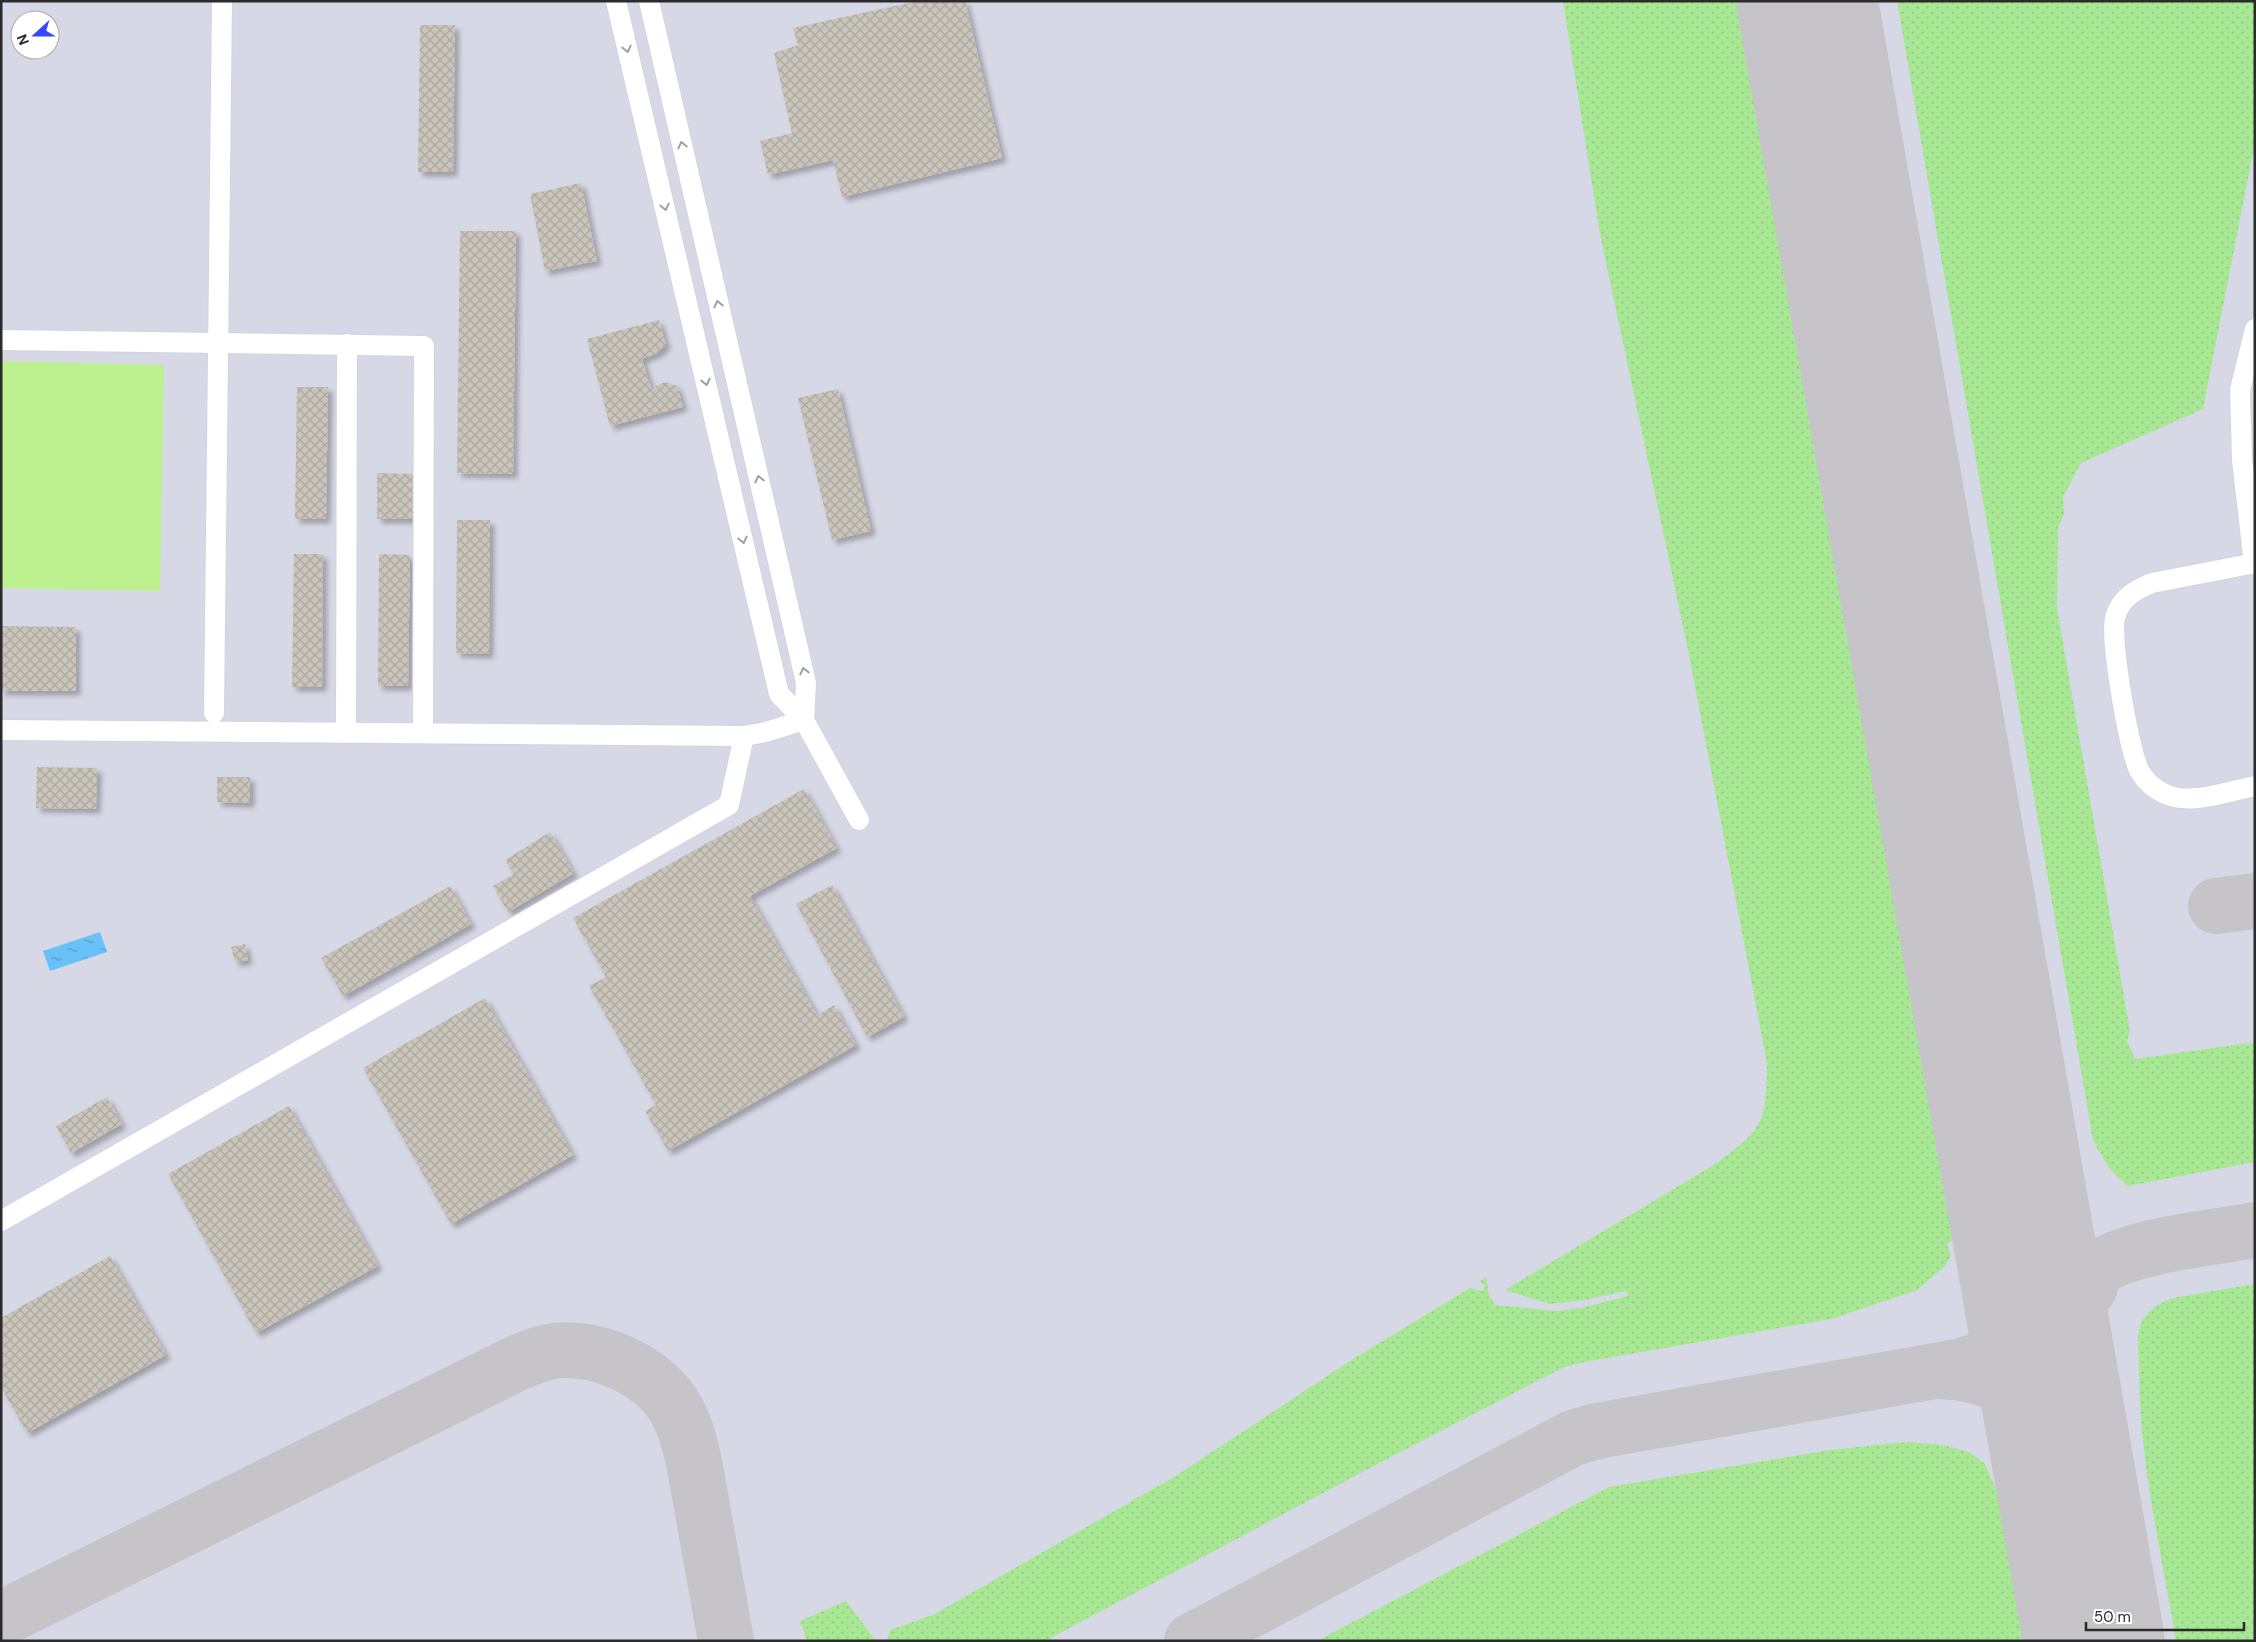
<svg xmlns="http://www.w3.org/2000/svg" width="2256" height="1642" viewBox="0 0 2256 1642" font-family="'DM Sans',sans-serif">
<defs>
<pattern id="grass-dots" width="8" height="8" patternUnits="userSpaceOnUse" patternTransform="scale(1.25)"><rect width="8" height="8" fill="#a8e894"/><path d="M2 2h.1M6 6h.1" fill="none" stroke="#91c780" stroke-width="1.8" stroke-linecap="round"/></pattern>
<pattern id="water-ripples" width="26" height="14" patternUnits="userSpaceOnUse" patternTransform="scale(1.25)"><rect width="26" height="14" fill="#68c2f7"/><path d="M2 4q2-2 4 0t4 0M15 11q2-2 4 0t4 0" fill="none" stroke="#569ec8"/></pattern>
<pattern id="building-cross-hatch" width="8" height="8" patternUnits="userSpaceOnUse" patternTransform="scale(1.25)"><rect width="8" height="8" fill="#c9c5bb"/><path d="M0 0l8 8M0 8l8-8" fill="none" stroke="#ada9a1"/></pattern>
<filter id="shadow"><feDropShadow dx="4.5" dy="4.5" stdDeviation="2.5" flood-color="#0004"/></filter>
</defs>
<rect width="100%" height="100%" fill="#eee8dc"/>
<path fill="#d7d8e6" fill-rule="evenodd" d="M1,1h2254v1640h-2254zM20,20h30v30h-30z"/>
<g fill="url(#grass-dots)">
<path d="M1563,1h182l212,1197 -11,6 7,36 -6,4 4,12 -7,11 -27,23 -85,29 -242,42 -26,6 -196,102 -323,172h-158l3,-11 43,-15 241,-138 179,-118 117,-71 14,3v-7l-5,-3 7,-4 3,19 6,9 62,6 28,-4 43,-11 -1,-5 -43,9 -35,4 -44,-14 212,-127c14,-11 32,-23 41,-38 9,-16 9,-43 9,-62l-79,-413 -89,-421z"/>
<path d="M1897,1h358v141l-52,267 -122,54 -18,34 1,17 -6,14 -1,80 73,423 -3,10 8,18 114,-16 6,1v118l-127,24c-17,-13 -26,-28 -35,-46z"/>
<path d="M2255,1284v357h-79c-15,-90 -37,-181 -37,-272 0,-12 -3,-30 1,-42 4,-15 19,-24 33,-29z"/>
<path d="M1906,1442l38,3 25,7 16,12 14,32 1,15 4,7 8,4 19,119h-714l292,-154 221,-37z"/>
<path d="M846,1601l30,40h-69l-7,-20z"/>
</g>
<path fill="#bdf08f" d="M1,361l163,4 -4,226 -159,-3z"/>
<path fill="url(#water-ripples)" d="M100,932l7,20 -57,19 -7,-20z"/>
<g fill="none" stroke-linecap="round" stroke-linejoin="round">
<g stroke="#c6c4c9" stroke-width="56">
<path d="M2216,906l39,-5"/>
<path d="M1940,1371c39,1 86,18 108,52 6,8 9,18 12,28"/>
<path d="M2060,1451c0,-57 -10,-117 30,-164"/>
<path d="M1,1619l518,-257c9,-3 19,-8 29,-10 46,-9 107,18 129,59 9,16 13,34 17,51l32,179"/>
<path d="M1192,1641l381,-203 24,-7 366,-65c28,-10 54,-21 76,-42 19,-19 37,-43 61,-57 35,-22 112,-29 155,-37"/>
</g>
<path stroke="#c6c4c9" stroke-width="141" d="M1807,1l287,1640"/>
</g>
<g fill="url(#building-cross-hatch)" filter="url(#shadow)">
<path d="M918,1h47l37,157 -160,39 -9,-37 -65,15 -8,-34 32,-8 -18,-80 24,-8 -5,-17z"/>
<path d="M420,25h35l-2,147h-35z"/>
<path d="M581,183l16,78 -52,10 -15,-77z"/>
<path d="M460,231h56l-3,243 -56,-1z"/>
<path d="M659,320l7,25 -9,8 -15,6 9,29 14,-6 12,4 6,21 -73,19 -23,-87z"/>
<path d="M297,387h31l-2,132h-31z"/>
<path d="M838,389l33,142 -39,9 -34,-142z"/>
<path d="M377,473l40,1v45h-40z"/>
<path d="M457,520h33l-1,134 -33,-1z"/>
<path d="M294,554h29l-1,133h-30z"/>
<path d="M379,554l31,1 -2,131h-30z"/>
<path d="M1,626l75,1v64h-75z"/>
<path d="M37,767l60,1 -1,41 -60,-1z"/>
<path d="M217,777h33v26l-33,-1z"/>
<path d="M804,789l33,59 -87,48 67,119 17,-10 22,40 -188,106 -23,-40 11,-6 -67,-119 17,-9 -33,-59z"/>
<path d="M550,832l24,41 -66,39 -15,-26 21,-12 -9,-14z"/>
<path d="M832,885l72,132 -37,20 -71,-133z"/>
<path d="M450,886l21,38 -128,72 -22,-38z"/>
<path d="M245,944l3,16 -13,2 -4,-15z"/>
<path d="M485,998l88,157 -122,69 -88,-156z"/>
<path d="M107,1097l15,27 -51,29 -15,-27z"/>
<path d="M289,1106l89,160 -122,67 -88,-159z"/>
<path d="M110,1256l56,99 -139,78 -26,-46v-69z"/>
</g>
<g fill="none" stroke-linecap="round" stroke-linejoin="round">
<defs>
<g id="minor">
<path d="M616,1l163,693 25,26 55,100"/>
<path d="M649,1l157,682 -2,37"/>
<path d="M1,340l423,6 -1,387"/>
<path d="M2255,563l-103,20c-17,7 -32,15 -37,35 -5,22 14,134 25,154 6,10 14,17 25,22 25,12 63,-3 90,-8"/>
<path d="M2254,564l-12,-104 -2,-70 15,-61"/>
<path d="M214,713l8,-712"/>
<path d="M1,730l743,6"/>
<path d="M346,733l1,-389"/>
<path d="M1,1221l728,-416 15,-69 22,-4 38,-12"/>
</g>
</defs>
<use href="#minor" stroke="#d1d3e4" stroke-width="22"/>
<use href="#minor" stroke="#fff" stroke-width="20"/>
</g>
<defs><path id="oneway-chevron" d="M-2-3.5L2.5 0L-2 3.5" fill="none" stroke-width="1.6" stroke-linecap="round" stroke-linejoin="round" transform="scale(1.25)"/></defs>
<g stroke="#a0a0a0">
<use href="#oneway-chevron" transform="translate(627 49) rotate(77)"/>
<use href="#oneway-chevron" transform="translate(682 145) rotate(-103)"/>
<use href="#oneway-chevron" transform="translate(665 207) rotate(77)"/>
<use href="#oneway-chevron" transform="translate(718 304) rotate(-103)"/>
<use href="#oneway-chevron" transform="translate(706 382) rotate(77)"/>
<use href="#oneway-chevron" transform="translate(759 479) rotate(-103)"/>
<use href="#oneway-chevron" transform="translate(743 540) rotate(77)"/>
<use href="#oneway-chevron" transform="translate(804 671) rotate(-103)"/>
</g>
<rect width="2256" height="1642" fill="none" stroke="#2b2b2b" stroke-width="5"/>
<g transform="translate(35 35) rotate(249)"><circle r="24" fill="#ffffff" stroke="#aaaaaa"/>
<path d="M0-4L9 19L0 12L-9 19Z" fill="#3748ff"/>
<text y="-8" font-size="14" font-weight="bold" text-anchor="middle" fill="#2b2b2b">N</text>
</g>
<path d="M2086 1622v8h158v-8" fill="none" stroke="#2b2b2b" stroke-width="2.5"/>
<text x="2094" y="1622" font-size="15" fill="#2b2b2b" stroke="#ffffff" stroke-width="4" paint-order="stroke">50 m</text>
</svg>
